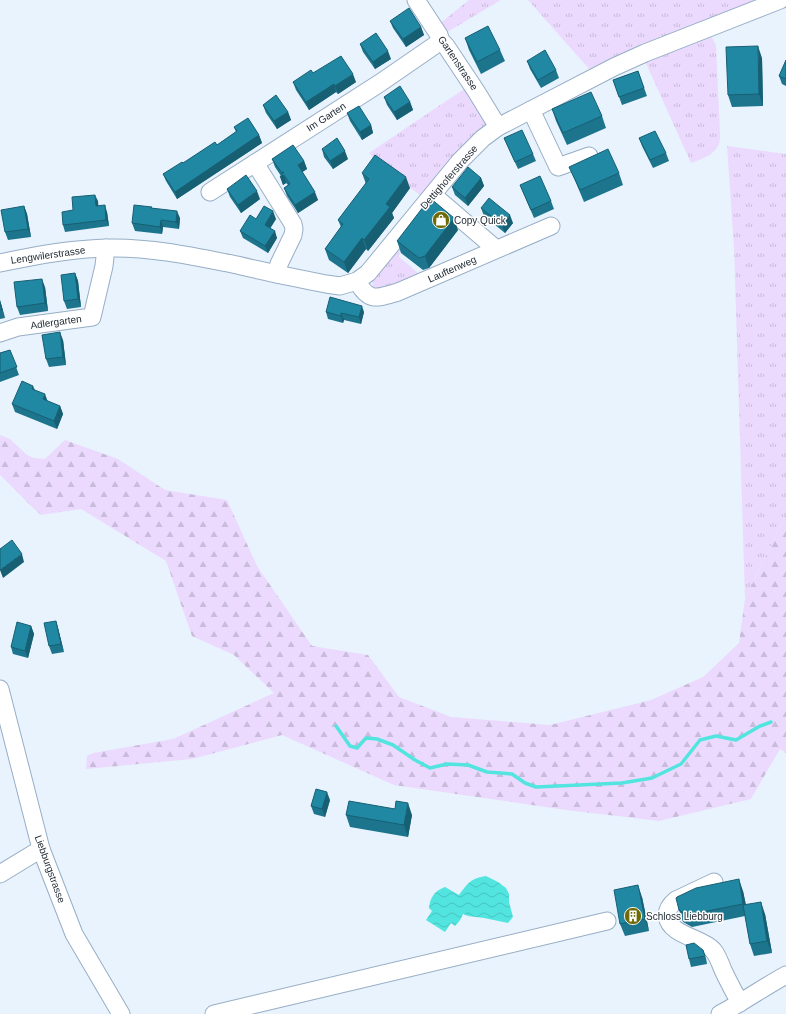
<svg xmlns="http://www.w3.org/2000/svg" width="786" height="1014" viewBox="0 0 786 1014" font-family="Helvetica,sans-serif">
<defs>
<pattern id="grass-tufts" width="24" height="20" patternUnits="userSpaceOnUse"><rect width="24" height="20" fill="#ebdafe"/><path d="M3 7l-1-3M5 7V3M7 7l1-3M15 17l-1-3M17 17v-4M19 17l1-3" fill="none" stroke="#c9bbda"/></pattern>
<pattern id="forest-firs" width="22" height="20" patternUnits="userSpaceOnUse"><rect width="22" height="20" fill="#ebdafe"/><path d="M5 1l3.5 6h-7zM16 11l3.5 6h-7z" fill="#c9bbda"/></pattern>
<pattern id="water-waves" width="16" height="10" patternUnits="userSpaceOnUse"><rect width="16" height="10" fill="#52e4df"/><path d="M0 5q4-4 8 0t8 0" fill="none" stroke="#47c4c0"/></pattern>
</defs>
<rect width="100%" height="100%" fill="#e9f3fd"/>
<g fill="url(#grass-tufts)">
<path d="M469,0h32l-57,34 -6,-9z"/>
<path d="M528,0h224l1,1c-55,22 -110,43 -163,69z"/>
<path d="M711,36l5,9 4,89c0,3 0,7 -1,10 -4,11 -18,15 -28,19l-47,-104z"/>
<path d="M467,87l20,35 -1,4 -18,15 -47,55 -41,-32 -11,-11z"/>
<path d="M727,146l59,8v360l-41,85 -11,-352z"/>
<path d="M414,226l5,3 -21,27 26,22 -37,14 -14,-4 -1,-8z"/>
</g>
<path fill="url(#forest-firs)" d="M0,435l10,4 17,16 7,3 11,1 20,-19 53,19 47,31 62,10 30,66 55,80 56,9 31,42 52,20 99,8 101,-25 52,-23 36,-34 6,-44 41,-85v239l-6,-4 -29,50 -92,22 -93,-11 -172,-25 -112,-50 -90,24 -106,10 1,-13 6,-3 80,-14 101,-46 -40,-38 -42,-19 -26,-75 -85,-52 -40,6 -10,-9 -31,-31z"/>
<path fill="url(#water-waves)" d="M486,876l12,6 8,6 3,6v8l4,15 -5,6 -24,-5 -16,-2 -5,-2c-2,5 -4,8 -8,12l-4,-3 -6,9 -19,-12 6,-9 -3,-3c1,-10 5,-17 16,-21l14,8c9,-12 12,-17 27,-19z"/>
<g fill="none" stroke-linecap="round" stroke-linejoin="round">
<path stroke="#52e4df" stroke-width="3.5" d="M336,726l14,20 7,2 9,-10 11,1 16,6 22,15 15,8 17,-4 21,1 19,7 25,2 13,9 11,4 86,-4 30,-5 29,-14 19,-24 16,-4 20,4 24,-14 11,-4"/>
<defs>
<g id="minor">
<path d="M416,0l23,35 2,6 5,5 30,45 22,36"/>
<path d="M531,110l27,57 31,-11"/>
<path d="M255,163l38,61 1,5 -1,6 -14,29 -2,10"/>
<path d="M210,192l170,-109 61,-42"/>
<path d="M433,195l63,54"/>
<path d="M0,263c38,-8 75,-15 114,-15 42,0 82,9 123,17 29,7 59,13 89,19l14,2 17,-5 11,-8 92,-112 23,-23 15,-11 116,-60 31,-14 135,-53"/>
<path d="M357,281c12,22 20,17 41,11l153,-66"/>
<path d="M0,333l18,-6 74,-10 12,-51 2,-18"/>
<path d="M0,689l41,160 33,85 47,80"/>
<path d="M0,874l41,-25"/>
<path d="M714,882l-38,18c-5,4 -9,9 -9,16 3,20 34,21 46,34 5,6 7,13 10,20 5,11 11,22 17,33"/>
<path d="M214,1014l393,-93"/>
<path d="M720,1014c23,-12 44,-27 66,-39"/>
</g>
</defs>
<use href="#minor" stroke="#96aec6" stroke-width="19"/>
<use href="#minor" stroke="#fff" stroke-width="17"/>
</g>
<g fill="#1c758d">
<path d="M390,21l31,6 3,8 -18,12 -13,-19z"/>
<path d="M465,38l35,12 5,11 -24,13 -12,-24z"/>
<path d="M360,44l31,15 -16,10 -12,-17z"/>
<path d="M762,58l1,48 -31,1 -4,-12z"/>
<path d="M786,60v26l-4,-2 -3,-8z"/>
<path d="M527,61l29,9 3,8 -18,10 -11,-19z"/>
<path d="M638,71l9,25 -25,9 -9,-25z"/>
<path d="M313,73l43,9 -18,12 -2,-2 -27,18 -13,-20 -3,-8z"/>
<path d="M384,97l26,5 3,8 -16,10 -10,-15z"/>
<path d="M263,105l25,7 3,8 -14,9 -11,-16z"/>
<path d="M552,109l50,7 4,12 -39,17 -11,-24z"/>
<path d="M347,113l24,12 2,8 -11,7 -12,-19z"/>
<path d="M234,127l25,8 3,8 -85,56 -11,-18 -3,-7 54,-29 19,-13z"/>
<path d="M504,138l29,16 3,7 -18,8z"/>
<path d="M639,138l27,15 3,8 -16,7 -11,-22z"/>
<path d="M322,149l26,10 -15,10 -9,-12z"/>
<path d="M272,159l32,2 3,8 -5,3 16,28 -20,13 -11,-17 -3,-8 4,-3 -2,-2 -3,2 -2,-9 -6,-9z"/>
<path d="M569,167l50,6 4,12 -39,17 -10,-24z"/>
<path d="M362,173l48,15 -18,25 2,5 -26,33 -2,-2 -18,24 -19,-13 -4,-11 16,-22 -3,-7 28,-36z"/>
<path d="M481,178l3,8 -16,20 -13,-11 -3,-8z"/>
<path d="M520,185l31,16 3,8 -20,9z"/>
<path d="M227,189l33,10 -19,14 -11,-16z"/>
<path d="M98,201v5l9,6 2,14 -44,6 -2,-7 10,-15z"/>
<path d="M24,206l3,8 4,23 -23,3 -3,-8z"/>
<path d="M153,208l27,10 -1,11 -16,-2 -1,7 -27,-3 -3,-8z"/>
<path d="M481,208l32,15 -8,10 -21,-17z"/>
<path d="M256,219h20l-6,9 7,10 -9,15 -25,-15 -3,-7z"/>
<path d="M458,230l-29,38 -6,2 -22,-17 -4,-12z"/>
<path d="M75,273l3,8 3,26 -14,2 -3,-8z"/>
<path d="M45,287l3,24 -28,4 -3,-8z"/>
<path d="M0,300l5,18 -5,1z"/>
<path d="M326,312h38l-3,12 -17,-4 -1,3 -15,-4z"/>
<path d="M63,340l3,25 -17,2 -3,-8z"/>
<path d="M10,350l9,25 -19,7v-29z"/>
<path d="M33,386l2,4 12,11 13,5 3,8 -6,15 -42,-17 -3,-8z"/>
<path d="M56,621l2,7 6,24 -12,2 -3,-8z"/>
<path d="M31,626l3,8 -6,24 -15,-4 -2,-7z"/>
<path d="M330,800l-5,17 -11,-3 -3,-8z"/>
<path d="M346,815h66l-4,22 -58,-10z"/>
<path d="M743,891l3,14 19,9 7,39 -18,3 -4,-12 -5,-28 -53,11 -9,-5 -4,-12z"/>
<path d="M642,897l7,34 -24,5 -5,-12z"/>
<path d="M703,950l3,8 1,6 -16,3 -2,-8z"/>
</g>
<g fill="#175f73">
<path d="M421,27l3,8 -18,12 -3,-8z"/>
<path d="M758,46l4,12 1,48 -4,-12z"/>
<path d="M388,51l3,8 -16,10 -2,-7z"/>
<path d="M353,74l3,8 -18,12 -3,-8z"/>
<path d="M334,84l2,8 -27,18 -3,-8z"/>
<path d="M410,102l3,8 -16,10 -3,-8z"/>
<path d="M288,112l3,8 -14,9 -3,-8z"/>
<path d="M371,125l2,8 -11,7 -2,-8z"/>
<path d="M259,135l3,8 -85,56 -2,-7z"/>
<path d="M345,151l3,8 -15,10 -3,-8z"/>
<path d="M304,161l3,8 -6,4 -3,-8z"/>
<path d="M284,172v3l2,8 -3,2 -3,-8 3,-1 -1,-3z"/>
<path d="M406,177l4,11 -18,25 2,5 -26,33 -4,-11 22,-36z"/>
<path d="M481,178l3,8 -16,20 -3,-8z"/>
<path d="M257,191l3,8 -19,14 -3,-8z"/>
<path d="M315,192l3,8 -20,13 -3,-8z"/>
<path d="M95,195l3,6 1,12 -3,-7z"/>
<path d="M105,205l2,7 2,14 -3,-6z"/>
<path d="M24,206l3,8 4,23 -3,-8z"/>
<path d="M177,211l3,7 -1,11 -3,-7z"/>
<path d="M273,211l3,8 -8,13 -3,-7z"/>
<path d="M510,215l3,8 -8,10 -3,-8z"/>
<path d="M454,218l4,12 -29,38 -4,-12z"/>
<path d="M161,220l2,7 -1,7 -2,-7z"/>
<path d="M275,231l2,7 -9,15 -3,-7z"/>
<path d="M362,238l4,11 -18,24 -4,-11z"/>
<path d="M75,273l3,8 3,26 -3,-8z"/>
<path d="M42,279l3,8 3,24 -3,-8z"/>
<path d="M0,300l5,18 -3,-8 -2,-7z"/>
<path d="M362,306l2,6 -3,12 -2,-7z"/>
<path d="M341,313l3,7 -1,3 -2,-7z"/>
<path d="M60,332l3,8 3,25 -3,-8z"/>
<path d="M45,394l3,8 -5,-3z"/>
<path d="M60,406l3,8 -6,15 -3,-8z"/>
<path d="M22,554l2,8 -21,16 -3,-8z"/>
<path d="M56,621l2,7 6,24 -3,-8z"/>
<path d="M31,626l3,8 -6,24 -3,-7z"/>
<path d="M327,792l3,8 -5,17 -3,-8z"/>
<path d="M408,803l4,12 -4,22 -4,-12z"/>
<path d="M739,879l4,12 5,25 -5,-12z"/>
<path d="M638,885l4,12 7,34 -4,-12z"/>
<path d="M761,902l4,12 7,39 -5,-12z"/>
</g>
<g fill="#2188a4" stroke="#175f73">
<path d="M409,8l12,19 -18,12 -13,-18z"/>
<path d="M488,26l12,24 -23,12 -12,-24z"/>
<path d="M376,33l12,18 -15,11 -13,-18z"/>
<path d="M758,46l1,48 -31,1 -2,-48z"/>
<path d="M545,50l11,20 -18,10 -11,-19z"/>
<path d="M341,56l12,18 -18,12 -1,-2 -28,18 -13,-20 18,-12 2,3z"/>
<path d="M786,60v19l-7,-3z"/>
<path d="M638,71l6,17 -25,9 -6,-17z"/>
<path d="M400,86l10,16 -16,10 -10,-15z"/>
<path d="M591,92l11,24 -39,17 -11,-24z"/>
<path d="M276,95l12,17 -14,9 -11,-16z"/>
<path d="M359,106l12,19 -11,7 -13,-19z"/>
<path d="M248,118l11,17 -84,57 -12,-18 19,-12 1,1 32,-21 2,3 20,-14 -3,-4z"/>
<path d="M522,130l11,24 -18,8 -11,-24z"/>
<path d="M655,131l11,22 -16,7 -11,-22z"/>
<path d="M337,138l8,13 -15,10 -8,-12z"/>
<path d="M293,145l11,16 -6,4 17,27 -20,13 -11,-17 6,-4 -6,-9 -4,2 4,-5 -2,1 -10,-14z"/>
<path d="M608,149l11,24 -39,17 -11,-23z"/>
<path d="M375,155l31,22 -20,27 4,3 -26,33 -2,-2 -18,24 -19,-13 18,-25 -5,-4 31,-41 -7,-6z"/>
<path d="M468,167l13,11 -16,20 -13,-11z"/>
<path d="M246,175l11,16 -19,14 -11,-16z"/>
<path d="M540,176l11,25 -20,9 -11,-25z"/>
<path d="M95,195l1,11 9,-1 1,15 -43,5 -1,-13 11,-2 -1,-13z"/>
<path d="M430,198l24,20 -29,38 -6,2 -22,-17z"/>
<path d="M489,198l21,17 -8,10 -21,-17z"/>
<path d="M134,205l18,2 -1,1 26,3 -1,11 -15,-2 -1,7 -28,-4z"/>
<path d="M24,206l4,23 -23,3 -4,-22z"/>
<path d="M264,206l9,5 -8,14 10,6 -10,15 -25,-15 10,-16 6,4z"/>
<path d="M75,273l3,26 -14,2 -3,-26z"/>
<path d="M42,279l3,24 -28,4 -3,-25z"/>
<path d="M330,297l32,9 -3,11 -18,-4v3l-15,-4z"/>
<path d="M0,303l2,7h-2z"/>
<path d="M60,332l3,25 -17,2 -4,-24z"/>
<path d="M10,350l7,17 -17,6v-20z"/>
<path d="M22,381l11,5 -1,3 13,5 -2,5 17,7 -6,15 -42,-17z"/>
<path d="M12,540l10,14 -22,16v-21z"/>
<path d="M56,621l5,23 -12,2 -5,-23z"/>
<path d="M17,622l14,4 -6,25 -14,-4z"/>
<path d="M316,789l11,3 -5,17 -11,-3z"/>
<path d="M349,801l46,8 1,-8 12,2 -4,22 -58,-10z"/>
<path d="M739,879l4,25 -56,11 -8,-5 -3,-12 1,-1 19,-9z"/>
<path d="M638,885l7,34 -25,5 -6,-34z"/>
<path d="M761,902l6,39 -17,3 -7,-39z"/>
<path d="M694,943l9,7 2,6 -16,3 -3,-14z"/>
</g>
<defs>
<symbol id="shop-disc" viewBox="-11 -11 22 22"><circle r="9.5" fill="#6f6a05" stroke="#fff"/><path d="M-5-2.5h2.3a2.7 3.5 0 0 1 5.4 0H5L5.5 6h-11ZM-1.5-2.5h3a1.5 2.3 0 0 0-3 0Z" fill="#fff"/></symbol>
<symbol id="building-disc" viewBox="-11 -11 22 22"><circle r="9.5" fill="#6f6a05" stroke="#fff"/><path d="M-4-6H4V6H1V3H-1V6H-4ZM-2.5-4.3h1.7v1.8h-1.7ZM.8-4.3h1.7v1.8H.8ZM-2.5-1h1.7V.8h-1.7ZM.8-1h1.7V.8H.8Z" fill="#fff"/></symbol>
</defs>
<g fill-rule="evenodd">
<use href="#shop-disc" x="431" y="210" width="20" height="20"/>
<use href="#building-disc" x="623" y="906" width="20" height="20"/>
</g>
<g text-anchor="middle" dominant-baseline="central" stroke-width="3" stroke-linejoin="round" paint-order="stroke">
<g font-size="10" fill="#232d36" stroke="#fff">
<text transform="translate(458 63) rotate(56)">Gartenstrasse</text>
<text transform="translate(326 117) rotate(-33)">Im Garten</text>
<text transform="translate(449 177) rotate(-49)">Dettighoferstrasse</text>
<text transform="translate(48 255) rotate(-8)">Lengwilerstrasse</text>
<text transform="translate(452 269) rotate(-24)">Lauftenweg</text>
<text transform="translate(56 322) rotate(-8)">Adlergarten</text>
<text transform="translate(50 869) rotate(70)">Liebburgstrasse</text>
</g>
<g font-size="10" fill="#232d36" stroke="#fff" text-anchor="start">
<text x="454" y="220">Copy Quick</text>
<text x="646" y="916">Schloss Liebburg</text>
</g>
</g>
</svg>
